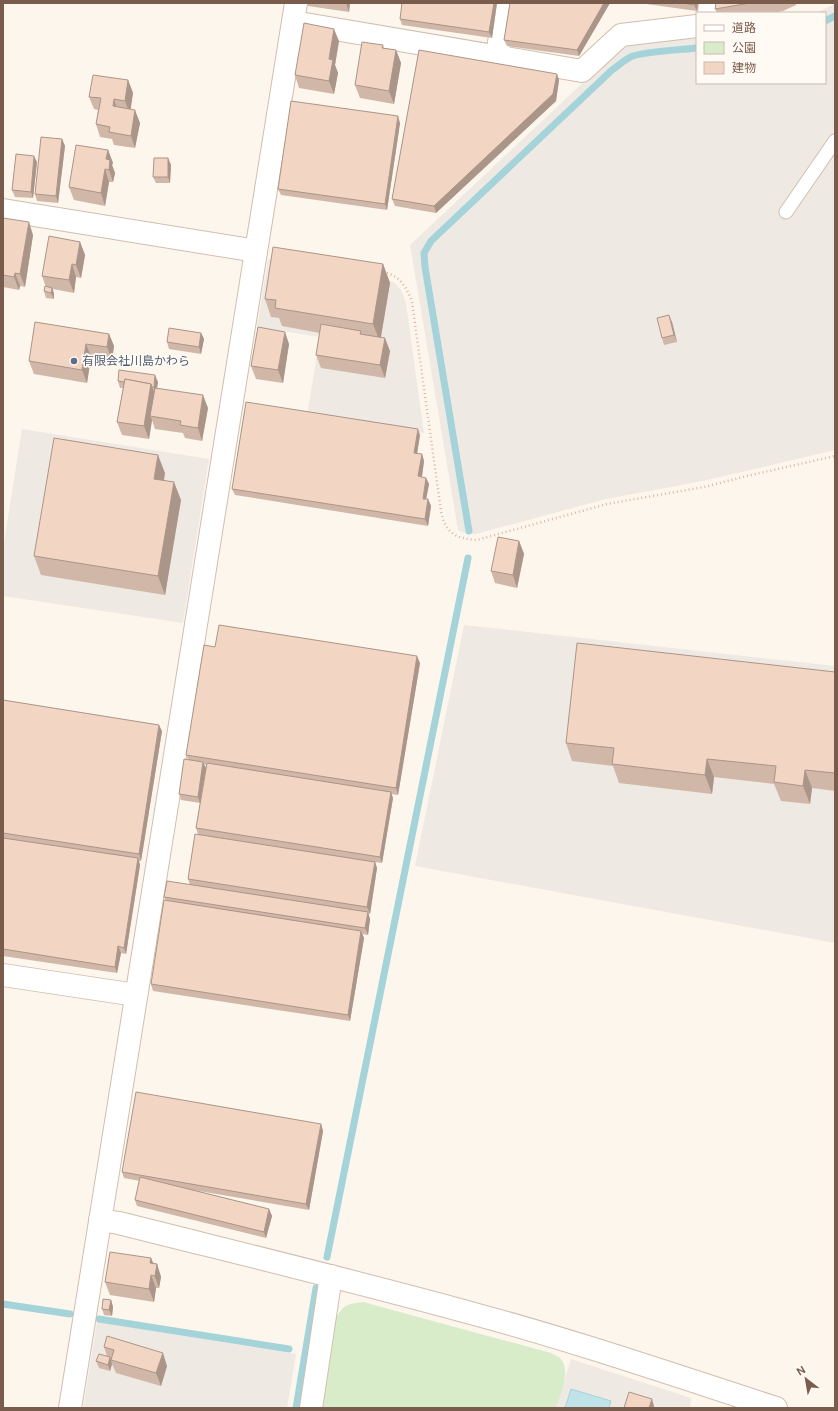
<svg xmlns="http://www.w3.org/2000/svg" width="838" height="1411" viewBox="0 0 838 1411" font-family="'DM Sans','Noto Sans JP',sans-serif">
<rect width="100%" height="100%" fill="#fdf6ec"/>
<g fill="#efe9e4">
<path d="M835,4v446l-132,31 -97,18 -130,35h-9l-9,-4 -48,-285 213,-200 74,-8v46h128v-70h-9z"/>
<path d="M268,259l116,19 11,5 7,9 4,11 18,130 -117,-18 13,-78 -63,-10z"/>
<path d="M22,429l187,30 -26,164 -180,-27v-47z"/>
<path d="M464,625l371,41v277l-420,-77z"/>
<path d="M97,1322l199,32 -9,54h-204z"/>
<path d="M571,1359l120,39 -1,10h-134z"/>
</g>
<path fill="#d8ecc9" d="M363,1302l188,51c3,2 7,3 9,5 12,13 0,36 -4,50h-236l14,-86c8,-16 11,-18 29,-20z"/>
<path fill="#bfe3e8" stroke="#a5d3da" d="M571,1389l40,12 -2,7h-44z"/>
<g fill="none" stroke-linecap="round" stroke-linejoin="round">
<g stroke="#a5d3da" stroke-width="7">
<path d="M825,21l10,-5"/>
<path d="M469,531l-44,-264 -1,-14 7,-12 181,-171c7,-5 13,-11 21,-14 15,-5 47,-6 64,-8"/>
<path d="M327,1257l141,-699"/>
<path d="M3,1304l67,10"/>
<path d="M99,1319l190,30"/>
<path d="M296,1408l20,-120"/>
</g>
<defs>
<path id="service" d="M786,212l49,-71"/>
<g id="minor">
<path d="M709,13l1,-10"/>
<path d="M305,24l277,47 39,-36 76,-9"/>
<path d="M497,56l8,-53"/>
<path d="M3,210l253,41"/>
<path d="M311,1408l20,-132"/>
</g>
<g id="tertiary">
<path d="M3,975l133,20"/>
<path d="M100,1220l19,3c119,30 240,59 359,92 100,27 199,61 298,93"/>
<path d="M70,1408l226,-1405"/>
</g>
</defs>
<use href="#service" stroke="#d1beb0" stroke-width="15"/>
<use href="#minor" stroke="#d1beb0" stroke-width="24"/>
<use href="#tertiary" stroke="#d1beb0" stroke-width="24"/>
<path stroke="#d9b8a5" stroke-width="2.5" stroke-dasharray="1 3" stroke-linecap="butt" d="M383,272c16,3 24,15 29,30l29,209c4,21 14,28 36,29l130,-36 97,-17 43,-11 88,-20"/>
<use href="#service" stroke="#fff" stroke-width="13"/>
<use href="#minor" stroke="#fff" stroke-width="22"/>
<use href="#tertiary" stroke="#fff" stroke-width="22"/>
</g>
<g fill="#d1b7a8">
<path d="M307,3h43l-1,9 -41,-6z"/>
<path d="M402,3h95l-5,35 -90,-13 -2,-6z"/>
<path d="M510,3h100l-31,53 -72,-10 -3,-6z"/>
<path d="M639,3h59l-1,8z"/>
<path d="M716,3h80v2l-13,6 -11,2h-55l-2,-4z"/>
<path d="M339,41l-4,24 3,8 -4,21 -35,-6 -4,-13z"/>
<path d="M383,45l1,3 12,2 5,13 -7,41 -34,-6 -5,-13z"/>
<path d="M128,80l5,13 -3,16 10,14 -5,25 -21,-3 -2,-6 -12,-2 -4,-13 2,-14 -4,-1 -5,-12z"/>
<path d="M559,80l-3,21 -120,112 -41,-7 -3,-7z"/>
<path d="M400,123l-13,87 -106,-15 -3,-6z"/>
<path d="M62,139l3,7 -7,57 -21,-2 -2,-7z"/>
<path d="M108,150l5,13 -1,2 3,8 -2,9h-4l-4,24 -31,-6 -5,-13z"/>
<path d="M168,158l3,7 -1,18h-14l-3,-6z"/>
<path d="M37,162l-4,36 -18,-1 -3,-7z"/>
<path d="M3,218l30,17 -8,52 -5,-1 -1,4 -16,-3z"/>
<path d="M80,242l5,13 -4,23 -5,-1 -2,16 -21,-4 1,5v5l-8,-1 -2,-7 2,-4 -4,-11z"/>
<path d="M383,264l7,19 -9,54 9,14 -5,27 -64,-10 -5,-13 4,-22 -38,-7 -3,-8 -8,-1 -6,-18z"/>
<path d="M672,322l5,20 -13,3 -2,-7z"/>
<path d="M201,333l3,6 -3,15 -32,-5 -2,-7z"/>
<path d="M109,334l5,12 -2,14 -21,-3 -4,26 -53,-9 -5,-13z"/>
<path d="M289,344l-6,39 -27,-4 -5,-13z"/>
<path d="M118,381l40,1 -1,6 51,20 -6,33 -17,-3 -2,-5 -28,-4 -3,-9 -3,19 -27,-4 -5,-13 6,-34h-3z"/>
<path d="M420,435l-3,19h5l2,7 -2,16 4,1 3,6 -3,15h2l3,7 -3,20 -193,-31 -3,-6z"/>
<path d="M165,473l-1,7 17,20 -16,95 -124,-20 -7,-19z"/>
<path d="M519,541l5,13 -7,34 -22,-5 -4,-12z"/>
<path d="M215,647l205,16 -22,132 -7,-1 2,4 -11,65 -7,-1 2,6 -7,46 -2,-1 2,6 -2,16 -6,-1 2,4 -14,83 -197,-30 -2,-7 15,-83 -2,-4 26,-12 -2,-6 10,-45 -2,-6 10,-63 -2,-1 -4,39 -19,-3 -2,-6 9,-35 -2,-4z"/>
<path d="M835,672v119l-23,-3 -2,16 -29,-3 -7,-17 -60,-7 -2,17 -93,-11 -6,-17 -41,-5 -6,-18z"/>
<path d="M3,700l159,31 -21,130h-2l1,4 -14,89 -5,-1 -4,20 -114,-17z"/>
<path d="M321,1124l2,7 -14,79 -116,-20 76,19 3,7 -6,22 -129,-32 -2,-6 5,-19 -16,-3 -2,-6z"/>
<path d="M151,1258l2,5 4,1 4,13 -2,11h-3l-2,14 -44,-7 -5,-13z"/>
<path d="M111,1300l2,7 -1,9 -8,-1 -2,-6z"/>
<path d="M104,1347l63,19 -6,20 -45,-13 -4,-9 -2,7 -11,-3 -3,-7 11,-5z"/>
</g>
<g fill="#aa9588">
<path d="M346,3h4l-1,9z"/>
<path d="M494,3h3l-5,35 -3,-6z"/>
<path d="M604,3h6l-31,53 -2,-6z"/>
<path d="M694,3h4l-1,8 -3,-6z"/>
<path d="M334,29l5,12 -4,24 3,8 -4,21 -5,-13v-22z"/>
<path d="M396,50l5,13 -7,41 -5,-13z"/>
<path d="M557,74l2,6 -3,21 -120,112 -2,-7z"/>
<path d="M128,80l5,13 -3,21 -5,-13z"/>
<path d="M114,99l4,13 -5,-6z"/>
<path d="M135,110l5,13 -5,25 -4,-12z"/>
<path d="M398,116l2,7 -13,87 -2,-6z"/>
<path d="M62,139l3,7 -7,57 -2,-7z"/>
<path d="M108,150l5,13 -1,2 3,8 -2,9 -4,-12 -3,-11z"/>
<path d="M34,156l3,6 -4,36 -2,-6z"/>
<path d="M168,158l3,7 -1,18 -2,-6z"/>
<path d="M105,169l4,13 -4,24 -4,-13z"/>
<path d="M29,222l4,13 -8,52 -5,-13z"/>
<path d="M80,242l5,13 -4,23 -5,-13z"/>
<path d="M72,264l4,13 -2,16 -5,-13z"/>
<path d="M383,264l7,19 -10,59 -7,-18z"/>
<path d="M15,273l5,13 -1,4 -5,-13z"/>
<path d="M52,288l2,6v5l-3,-6z"/>
<path d="M669,315l3,7 5,20 -3,-7z"/>
<path d="M285,332l4,12 -6,39 -5,-13z"/>
<path d="M201,333l3,6 -3,15 -2,-7z"/>
<path d="M109,334l5,12 -2,14 -5,-13z"/>
<path d="M385,338l5,13 -5,27 -5,-13z"/>
<path d="M86,344l5,13 -4,26 -5,-13z"/>
<path d="M155,375l3,7 -2,12 -2,-7z"/>
<path d="M151,384l5,13 -6,19 2,4 -3,19 -5,-13z"/>
<path d="M203,395l5,13 -6,33 -4,-13z"/>
<path d="M418,429l2,6 -4,25 -2,-7z"/>
<path d="M422,454l2,7 -3,22 -3,-7z"/>
<path d="M158,455l7,18 -4,24 -7,-18z"/>
<path d="M426,478l3,6 -4,21 -2,-6z"/>
<path d="M174,482l7,18 -16,95 -7,-19z"/>
<path d="M428,499l3,7 -3,20 -3,-7z"/>
<path d="M519,541l5,13 -7,34 -4,-13z"/>
<path d="M417,656l3,7 -22,132 -2,-7z"/>
<path d="M159,725l3,6 -21,130 -2,-7z"/>
<path d="M707,759l7,18 -2,17 -7,-19z"/>
<path d="M203,762l3,6 -6,35 -2,-6z"/>
<path d="M805,770l7,18 -2,16 -7,-18z"/>
<path d="M391,792l2,6 -11,65 -2,-6z"/>
<path d="M138,858l2,7 -14,89 -2,-6z"/>
<path d="M375,862l2,6 -7,46 -3,-7z"/>
<path d="M368,912l2,7 -2,16 -3,-7z"/>
<path d="M361,931l3,7 -14,83 -2,-6z"/>
<path d="M118,946l3,7 -4,20 -2,-6z"/>
<path d="M321,1124l2,7 -14,79 -3,-6z"/>
<path d="M269,1209l3,7 -6,22 -2,-6z"/>
<path d="M151,1258l5,12 1,-6 4,13 -2,11 -9,-25z"/>
<path d="M151,1275l5,13 -2,14 -5,-13z"/>
<path d="M111,1300l2,7 -1,9 -3,-6z"/>
<path d="M163,1353l4,13 -6,20 -5,-13z"/>
<path d="M110,1357l2,7 -2,7 -2,-6z"/>
<path d="M652,1399l2,7v2h-5z"/>
</g>
<g fill="#f3d5c3" stroke="#aa9588">
<path d="M402,3h92l-5,29 -89,-13z"/>
<path d="M510,3h94l-27,47 -73,-10z"/>
<path d="M683,3h11v2z"/>
<path d="M716,3h34l-35,6z"/>
<path d="M304,23l30,6 -5,30 4,1 -4,21 -34,-6z"/>
<path d="M362,42l21,3 -1,3 14,2 -7,41 -34,-6z"/>
<path d="M419,50l138,24 -4,20 -119,112 -42,-7z"/>
<path d="M93,75l35,5 -3,21 -11,-2 -1,7 22,4 -4,26 -22,-4 1,-5 -14,-3 5,-26 -12,-1z"/>
<path d="M291,101l107,15 -13,88 -107,-15z"/>
<path d="M41,137l21,2 -6,57 -21,-2z"/>
<path d="M76,145l32,5 -2,9 4,1 -1,10 -4,-1 -4,24 -32,-6z"/>
<path d="M16,154l18,2 -3,36 -19,-2z"/>
<path d="M154,158h14v19h-15z"/>
<path d="M3,218l26,4 -9,52 -5,-1 -1,4 -11,-2z"/>
<path d="M49,236l31,6 -4,23 -4,-1 -3,16 -27,-4z"/>
<path d="M273,247l110,17 -10,60 -98,-16 1,-8 -11,-1z"/>
<path d="M45,286l7,2 -1,5 -7,-2z"/>
<path d="M669,315l5,20 -12,3 -5,-20z"/>
<path d="M35,322l74,12 -2,13 -21,-3 -4,26 -53,-9z"/>
<path d="M321,324l40,7 -1,3 25,4 -5,27 -64,-10z"/>
<path d="M258,327l27,5 -7,38 -27,-4z"/>
<path d="M169,328l32,5 -2,14 -32,-5z"/>
<path d="M119,370l36,5 -1,12h-2l-1,-3 -26,-5 -1,3 -6,-1z"/>
<path d="M125,379l26,5 -7,42 -27,-4z"/>
<path d="M155,388l48,7 -5,33 -18,-3 1,-4 -31,-5z"/>
<path d="M246,402l172,27 -4,24 8,1 -4,22 8,2 -3,21h5l-3,20 -193,-30z"/>
<path d="M54,438l104,17 -4,24 20,3 -16,94 -124,-20z"/>
<path d="M498,537l21,4 -6,34 -22,-4z"/>
<path d="M219,625l198,31 -21,132 -210,-33 18,-110 11,2z"/>
<path d="M577,643l258,29v101l-30,-3 -2,16 -29,-4 2,-16 -69,-7 -2,16 -93,-11 2,-16 -48,-5z"/>
<path d="M3,700l156,25 -20,129 -136,-21z"/>
<path d="M184,759l19,3 -5,35 -19,-3z"/>
<path d="M207,763l184,29 -11,65 -184,-29z"/>
<path d="M195,834l180,28 -8,45 -179,-28z"/>
<path d="M3,838l135,20 -14,90 -6,-2 -3,21 -112,-18z"/>
<path d="M167,881l201,31 -3,16 -201,-31z"/>
<path d="M164,900l197,31 -13,84 -197,-31z"/>
<path d="M136,1092l185,32 -15,80 -184,-32z"/>
<path d="M140,1177l129,32 -5,23 -129,-32z"/>
<path d="M110,1252l41,6 -1,5 7,1 -2,12 -4,-1 -2,14 -44,-7z"/>
<path d="M103,1299l8,1 -2,10 -7,-1z"/>
<path d="M107,1336l56,17 -7,20 -45,-13 3,-10 -10,-3z"/>
<path d="M99,1354l11,3 -2,8 -12,-4z"/>
<path d="M629,1392l23,7 -3,9h-25z"/>
</g>
<circle fill="#5c6f8a" stroke="#fffaf3" stroke-width="1.5" cx="74" cy="361" r="4"/>
<g text-anchor="middle" dominant-baseline="central" stroke-width="3.5" stroke-linejoin="round" paint-order="stroke">
<g font-size="12" fill="#4e5e75" stroke="#fffaf3" text-anchor="start">
<text x="82" y="361">有限会社川島かわら</text>
</g>
</g>
<rect width="838" height="1411" fill="none" stroke="#7a5c4d" stroke-width="8"/>
<rect x="696" y="12" width="130" height="72" fill="#fffaf3" stroke="#cabbb1"/>
<rect x="704" y="25" width="20" height="6" fill="#ffffff" stroke="#cabbb1"/>
<text x="732" y="32" font-size="12" fill="#7a5c4d">道路</text>
<rect x="704" y="42" width="20" height="12" fill="#d8ecc9" stroke="#cabbb1"/>
<text x="732" y="52" font-size="12" fill="#7a5c4d">公園</text>
<rect x="704" y="62" width="20" height="12" fill="#f3d5c3" stroke="#cabbb1"/>
<text x="732" y="72" font-size="12" fill="#7a5c4d">建物</text>
<g transform="translate(806 1379) rotate(329)" stroke="#fffaf3" stroke-width="3" paint-order="stroke">
<path d="M0-3L7 15L0 10L-7 15Z" fill="#7a5c4d"/>
<text y="-6" font-size="11" font-weight="bold" text-anchor="middle" fill="#7a5c4d">N</text>
</g>
</svg>
